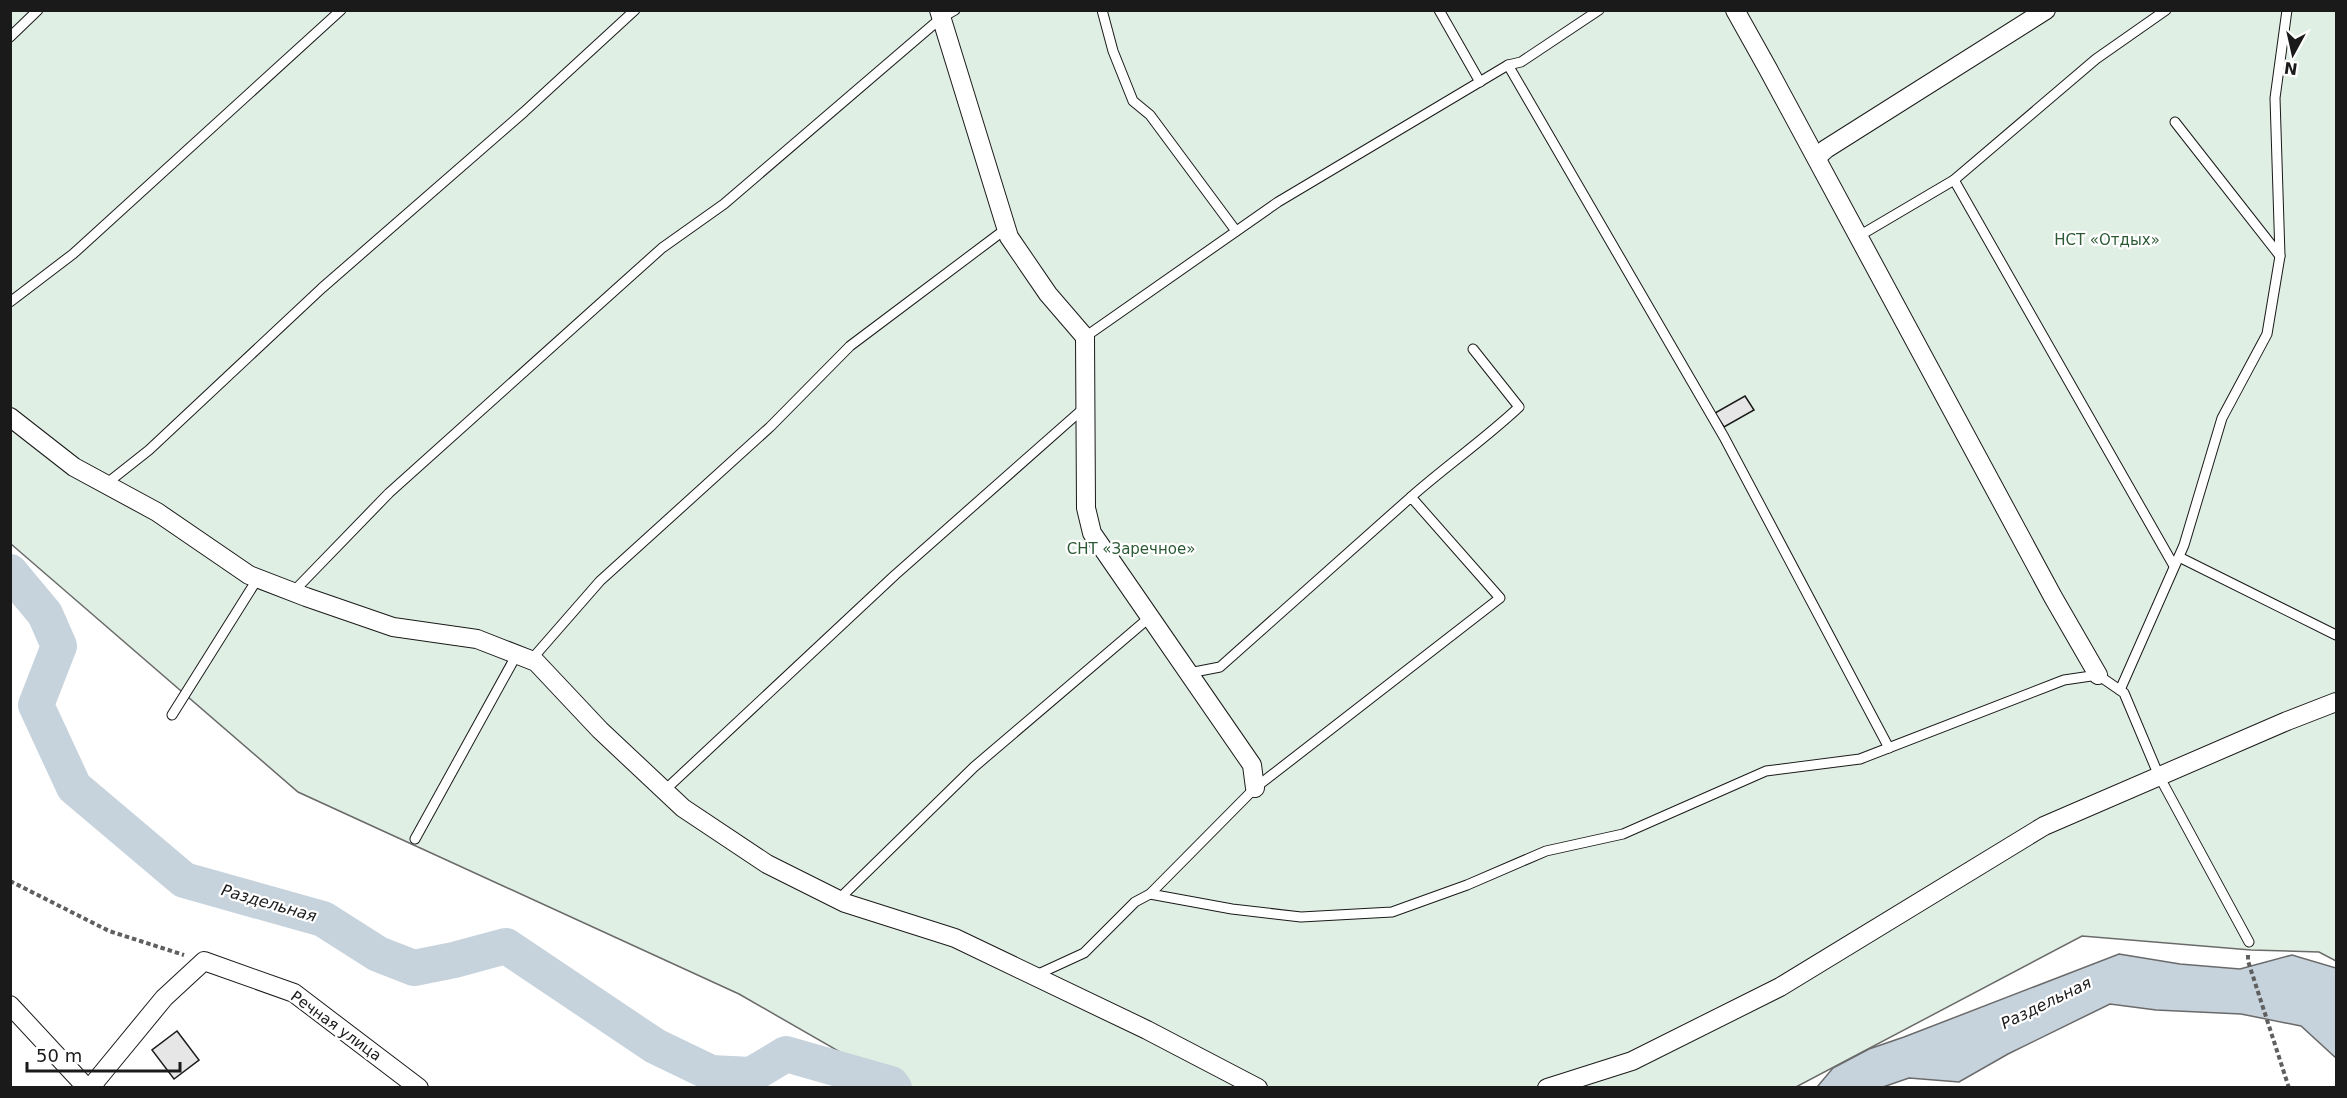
<svg xmlns="http://www.w3.org/2000/svg" width="2347" height="1098" viewBox="0 0 2347 1098" font-family="'DejaVu Sans',sans-serif">
<rect width="100%" height="100%" fill="#fff"/>
<path fill="#e0efe3" stroke="#6a6a6a" stroke-width="1.5" d="M11,11h2325v950l-17,-9 -68,-2 -169,-14 -286,151h-895l-162,-93 -441,-202 -287,-248z"/>
<path fill="#c6d2dc" stroke="#6a6a6a" stroke-width="1.5" d="M2119,954l61,10 60,5 52,-14 44,13v90l-35,-32 -60,-12 -85,-4 -46,-6 -102,50 -49,28 -50,-4 -26,9h-66l16,-19 36,-19 35,-12z"/>
<g fill="none" stroke-linecap="round" stroke-linejoin="round">
<path stroke="#c6d2dc" stroke-width="36" d="M10,572l35,42 14,32 -23,59 38,82 110,93 139,39 55,35 36,14 40,-8 52,-14 149,100 56,27 40,2 35,-21 105,30 3,4"/>
</g>
<g fill="#e6e6e6" stroke="#1a1a1a" stroke-width="1.5">
<path d="M1745,396l9,14 -30,17 -9,-14z"/>
<path d="M177,1031l22,29 -25,19 -22,-29z"/>
</g>
<g fill="none" stroke-linecap="round" stroke-linejoin="round">
<defs>
<g id="lane">
<path d="M1102,10l11,41 20,50 17,14 86,116"/>
<path d="M1439,10l41,72"/>
<path d="M10,37l28,-27"/>
<path d="M1508,65l216,372 165,311"/>
<path d="M2175,122l105,134"/>
<path d="M1954,180l220,386"/>
<path d="M1859,236l95,-56 142,-121 70,-49"/>
<path d="M10,302l63,-48 268,-244"/>
<path d="M1085,337l193,-135 230,-137 13,-3 78,-52"/>
<path d="M106,484l43,-34 173,-162 202,-176 111,-102"/>
<path d="M1411,497c35,-31 74,-58 108,-90l-46,-58"/>
<path d="M2179,557l157,78"/>
<path d="M293,592l96,-99 273,-245 62,-44 217,-186 14,-8"/>
<path d="M531,660l69,-79 170,-154 80,-81 157,-118"/>
<path d="M1189,673l31,-6 191,-170 89,101 -245,190 -105,106 82,15 69,8 91,-5 75,-27 79,-34 77,-17 143,-63 94,-12 204,-79 34,-5 26,18 35,83 90,166"/>
<path d="M2120,690l64,-145 38,-127 45,-84 13,-78 -5,-158 12,-88"/>
<path d="M172,715l86,-137"/>
<path d="M665,790l230,-215 189,-167"/>
<path d="M415,839l102,-185"/>
<path d="M838,900l136,-133 176,-150"/>
<path d="M1034,976l50,-23 51,-51 15,-8"/>
</g>
<g id="street">
<path d="M939,10l70,227 39,57 37,43 1,171 6,25 160,232 3,23"/>
<path d="M1735,10l33,59 285,528 45,78"/>
<path d="M1817,157l9,-8 220,-139"/>
<path d="M10,417l64,50 83,45 92,63 57,22 87,30 84,12 59,23 64,68 83,78 84,56 78,39 110,35 192,92 111,58"/>
<path d="M10,1005l77,83"/>
<path d="M90,1088l74,-90 40,-37 90,32 125,95"/>
<path d="M1547,1088l85,-27 148,-74 264,-161 243,-105 49,-19"/>
</g>
</defs>
<use href="#lane" stroke="#1a1a1a" stroke-width="11"/>
<use href="#street" stroke="#1a1a1a" stroke-width="20"/>
<g stroke="#5f5f5f" stroke-width="4" stroke-dasharray="4.5 3" stroke-linecap="butt">
<path d="M10,881l99,50 75,24"/>
<path d="M2248,955v6l41,127"/>
</g>
<use href="#lane" stroke="#fff" stroke-width="9"/>
<use href="#street" stroke="#fff" stroke-width="18"/>
</g>
<g text-anchor="middle" dominant-baseline="central" stroke-width="4.5" stroke-linejoin="round" paint-order="stroke">
<g font-size="15" fill="#2b5a34" stroke="#fff">
<text x="2107" y="240">НСТ «Отдых»</text>
<text x="1131" y="549">СНТ «Заречное»</text>
</g>
<g font-size="15" fill="#1a1a1a" stroke="#fff">
<text transform="translate(336 1026) rotate(36)">Речная улица</text>
</g>
<g font-size="16" font-style="italic" fill="#1a1a1a" stroke="#fff">
<text transform="translate(269 903) rotate(16)">Раздельная</text>
<text transform="translate(2046 1003) rotate(-26)">Раздельная</text>
</g>
</g>
<rect width="2347" height="1098" fill="none" stroke="#1a1a1a" stroke-width="24"/>
<g transform="translate(2293 54) rotate(188)" stroke="#ffffff" stroke-width="4.5" paint-order="stroke">
<path d="M0-4.5L10 22L0 15L-10 22Z" fill="#1a1a1a"/>
<text y="-9" font-size="16" font-weight="bold" text-anchor="middle" fill="#1a1a1a">N</text>
</g>
<path d="M27 1062v9h153v-9" fill="none" stroke="#1a1a1a" stroke-width="3"/>
<text x="36" y="1062" font-size="18" fill="#1a1a1a" stroke="#ffffff" stroke-width="4.5" paint-order="stroke">50 m</text>
</svg>
